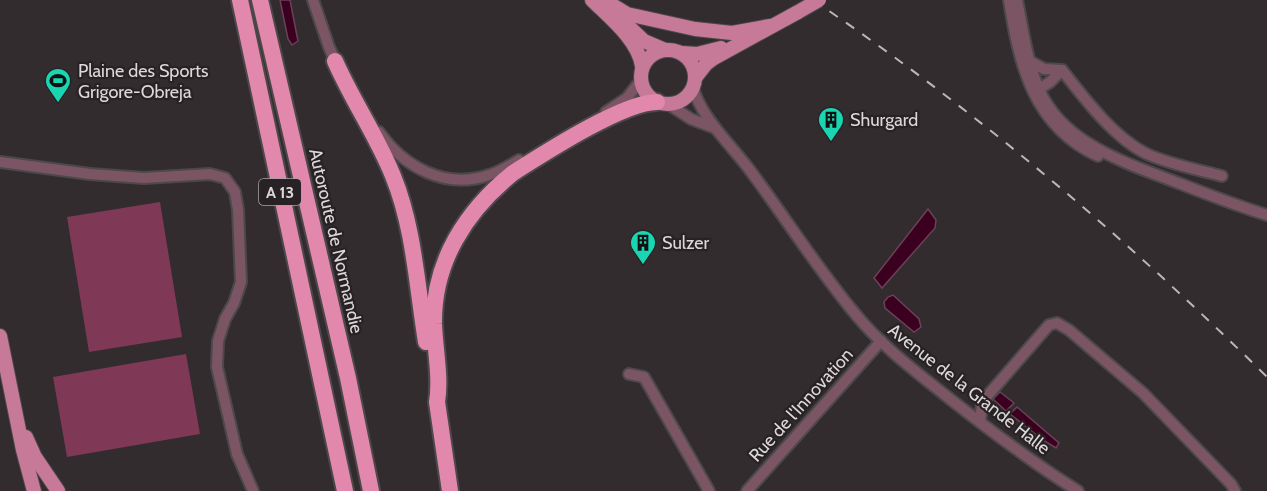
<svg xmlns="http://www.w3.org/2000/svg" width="1267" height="491" viewBox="0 0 1267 491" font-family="Cabin,sans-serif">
<rect width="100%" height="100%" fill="#322c2e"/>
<g fill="#7f3957">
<path d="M160,202l22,135 -93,15 -22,-135z"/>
<path d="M186,354l14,80 -133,23 -14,-80z"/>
</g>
<g fill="#3b001f" stroke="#6b4157" stroke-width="1.5">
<path d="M280,0h10l7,36 1,5 -6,4 -4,-6z"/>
<path d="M928,209l8,11 -1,8 -53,60 -8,-10z"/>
<path d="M893,295l26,24 2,8 -7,5 -29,-24 -1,-6 4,-5z"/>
<path d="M1000,392l14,11 -8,8 -13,-12z"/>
<path d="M1017,407l42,36 -3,5 -13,-8 -33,-26z"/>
</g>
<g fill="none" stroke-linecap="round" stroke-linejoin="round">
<defs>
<g id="minor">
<path d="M313,0l16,47 8,18"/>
<path d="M1009,0c10,64 24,126 89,156"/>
<path d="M1017,0c6,29 10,62 22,89 24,56 90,75 142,95 28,11 57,22 86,31"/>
<path d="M1031,62l13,7 18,1c22,28 52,68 85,84 22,10 52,16 75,22"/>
<path d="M1034,86l5,3 11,-7 12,-12"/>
<path d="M693,87c7,30 41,61 59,86 35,47 67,98 105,143 25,30 57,54 88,79 43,34 86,67 133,96"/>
<path d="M668,104l23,15 24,9"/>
<path d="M606,112l21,-14 14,-18"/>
<path d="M379,132c25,35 66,58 110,43 11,-3 20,-9 30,-15"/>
<path d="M0,162l90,12 54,4 66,-4 15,4 10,14 3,18 3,72 -7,21 -9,16 -7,22 -1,26 20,87 16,37"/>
<path d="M629,374l15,3 65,114"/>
<path d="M980,422l2,-18 7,-10 60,-69 8,-2 12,7 74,63 88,91 4,7"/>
<path d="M747,491l134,-150"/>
</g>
<g id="major">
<path d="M592,0c18,18 46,40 50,66"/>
<path d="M604,0l23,14 68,15 37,4 38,-7"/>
<path d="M623,21l21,20 21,9"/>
<circle cx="668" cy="77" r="27"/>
<path d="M682,53l15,1 24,-6"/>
<path d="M695,78l11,-14 8,-6 84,-46"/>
<path d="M0,336l23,114 11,41"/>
<path d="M26,437l9,20 23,34"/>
</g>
<g id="highway">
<path d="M240,0l105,491"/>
<path d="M260,0l88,378 23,113"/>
<path d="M335,61c17,39 42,75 58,115 21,51 24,111 33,166"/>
<path d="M450,491l-13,-89c4,-25 -2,-52 -3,-78 -1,-62 32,-113 79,-151 30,-19 110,-71 144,-71"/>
</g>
</defs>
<use href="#minor" stroke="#4d4849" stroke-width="14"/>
<use href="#major" stroke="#4d4849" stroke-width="16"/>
<use href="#highway" stroke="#4d4849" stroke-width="20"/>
<use href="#minor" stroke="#7b5563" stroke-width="10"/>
<use href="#major" stroke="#c67a98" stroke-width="14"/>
<use href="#highway" stroke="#e388ad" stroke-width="16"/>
<path stroke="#bbb7b8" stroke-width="2" stroke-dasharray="10 10" stroke-linecap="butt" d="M813,0c164,111 313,238 454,377"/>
<defs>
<path id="major-bridge" d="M798,12l21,-12"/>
</defs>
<use href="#major-bridge" stroke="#4d4849" stroke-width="16" stroke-linecap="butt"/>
<use href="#major-bridge" stroke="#c67a98" stroke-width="14"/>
</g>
<defs>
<symbol id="stadium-pin" viewBox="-11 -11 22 30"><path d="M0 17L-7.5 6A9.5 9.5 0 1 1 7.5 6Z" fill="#19d5b2" stroke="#282224"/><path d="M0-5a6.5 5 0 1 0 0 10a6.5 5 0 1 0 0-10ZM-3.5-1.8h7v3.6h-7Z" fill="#111"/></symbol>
<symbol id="building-pin" viewBox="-11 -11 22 30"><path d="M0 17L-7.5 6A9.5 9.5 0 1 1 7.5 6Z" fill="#19d5b2" stroke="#282224"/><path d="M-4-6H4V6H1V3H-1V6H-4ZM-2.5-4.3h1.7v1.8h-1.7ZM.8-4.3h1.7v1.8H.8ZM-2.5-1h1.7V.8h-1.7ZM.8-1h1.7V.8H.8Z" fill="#111"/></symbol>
</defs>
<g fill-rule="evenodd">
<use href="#stadium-pin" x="43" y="66" width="30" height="40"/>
<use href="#building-pin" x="816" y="105" width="30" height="40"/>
<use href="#building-pin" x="628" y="228" width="30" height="40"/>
</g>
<g text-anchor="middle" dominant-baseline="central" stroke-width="4.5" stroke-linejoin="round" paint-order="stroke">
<rect fill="#282224" stroke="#a6a1a3" stroke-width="1.5" x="259" y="179" width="42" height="26" rx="4.5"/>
<g font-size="16" font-weight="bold" fill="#dcd8d9">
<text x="280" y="192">A 13</text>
</g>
<g font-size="18" fill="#dcd8d9" stroke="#282224" text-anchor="start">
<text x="78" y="71">Plaine des Sports<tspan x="78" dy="21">Grigore-Obreja</tspan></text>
<text x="850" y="120">Shurgard</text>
<text x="662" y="243">Sulzer</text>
</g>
<g font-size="18" fill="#dcd8d9" stroke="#282224">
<text transform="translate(336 241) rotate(77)">Autoroute de Normandie</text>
<text transform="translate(969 389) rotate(38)">Avenue de la Grande Halle</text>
<text transform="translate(801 405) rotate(-48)">Rue de l'Innovation</text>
</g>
</g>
</svg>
